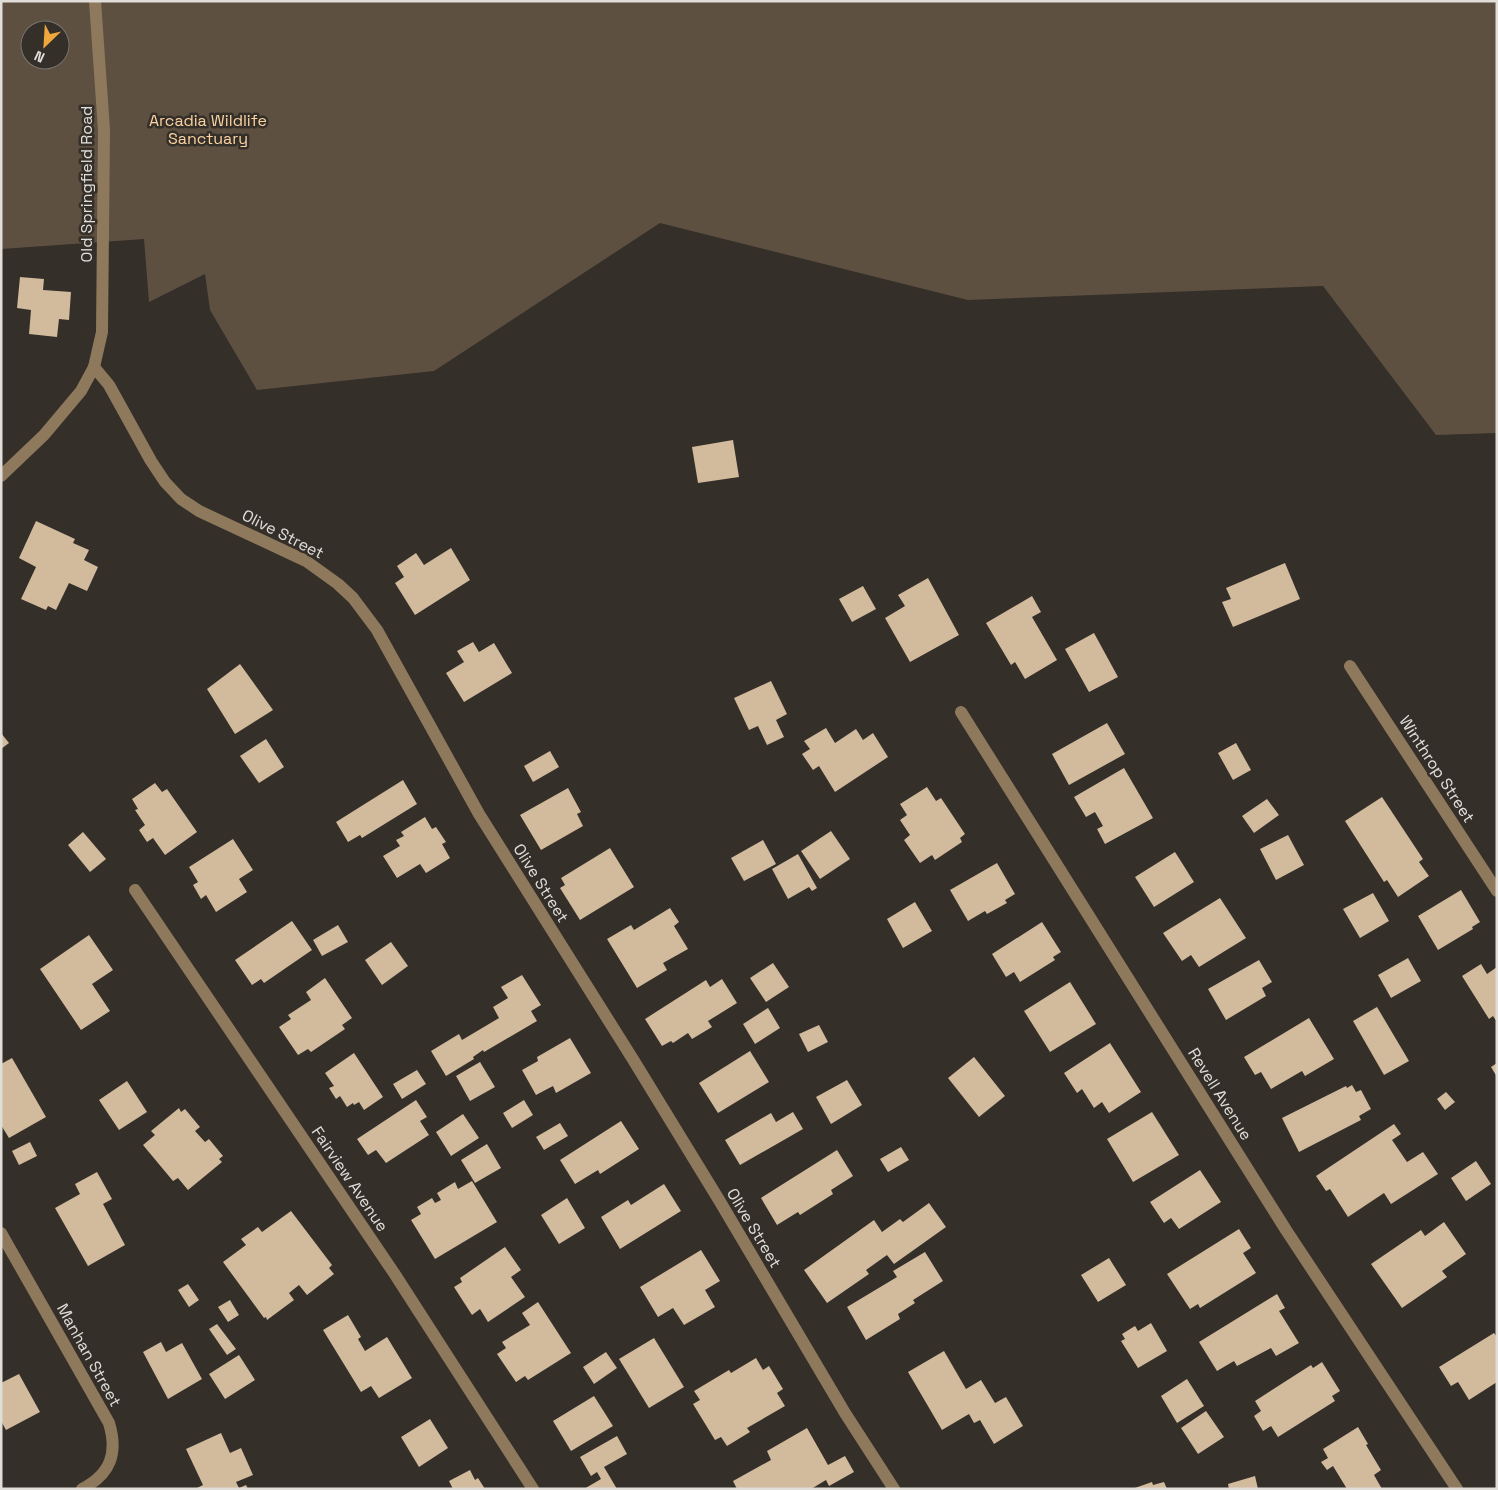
<svg xmlns="http://www.w3.org/2000/svg" width="1498" height="1490" viewBox="0 0 1498 1490" font-family="'Space Grotesk',sans-serif">
<rect width="100%" height="100%" fill="#342f29"/>
<path fill="#5d5041" fill-rule="evenodd" d="M1,1h1496v432l-61,2 -113,-149 -355,14 -308,-77 -226,148 -177,19 -47,-80 -5,-36 -56,28 -5,-63 -143,10zM30,30h30v30h-30z"/>
<g fill="#d2ba9d">
<path d="M20,277l24,2 -1,11 28,2 -2,28 -10,-1 -2,18 -28,-3 2,-24 -14,-2z"/>
<path d="M733,440l6,37 -41,6 -6,-36z"/>
<path d="M36,521l39,18 -2,4 16,7 -5,10 14,7 -11,24 -18,-8 -13,27 -8,-4 -2,4 -25,-11 15,-32 -17,-9z"/>
<path d="M451,548l19,32 -55,35 -20,-32 9,-6 -7,-11 19,-13 8,12z"/>
<path d="M1285,563l15,36 -67,28 -11,-25 9,-3 -5,-11z"/>
<path d="M928,578l31,57 -49,27 -25,-44 20,-12 -7,-11z"/>
<path d="M863,586l13,23 -24,13 -13,-23z"/>
<path d="M1032,596l9,16 -9,5 25,43 -32,19 -10,-17 -4,3 -25,-42z"/>
<path d="M1094,633l24,44 -29,15 -24,-43z"/>
<path d="M473,642l6,10 15,-9 18,30 -48,29 -18,-29 18,-11 -7,-11z"/>
<path d="M240,664l33,46 -38,24 -28,-45z"/>
<path d="M771,681l16,33 -11,6 8,17 -17,8 -9,-19 -9,4 -15,-32z"/>
<path d="M1107,723l18,31 -56,31 -17,-31z"/>
<path d="M826,728l9,15 21,-14 7,11 10,-7 15,24 -53,35 -16,-26 -6,4 -11,-16 8,-5 -6,-8z"/>
<path d="M1,733l8,10 -8,6z"/>
<path d="M266,739l18,28 -25,16 -19,-27z"/>
<path d="M1236,743l15,27 -18,10 -15,-27z"/>
<path d="M550,751l9,16 -26,15 -9,-16z"/>
<path d="M1124,768l29,50 -48,26 -8,-15 6,-3 -8,-14 -9,5 -12,-20z"/>
<path d="M403,780l14,24 -55,34 -2,-3 -12,7 -12,-20z"/>
<path d="M155,783l7,9 5,-3 30,43 -32,23 -12,-17 -6,4 -8,-12 6,-5 -10,-15 3,-1 -6,-10z"/>
<path d="M927,787l9,14 5,-3 24,36 -5,4 2,4 -27,18 -3,-5 -12,8 -16,-23 6,-5 -10,-15 7,-5 -7,-11z"/>
<path d="M568,788l13,24 -4,2 6,12 -42,24 -21,-35z"/>
<path d="M1382,797l41,62 -4,3 10,14 -31,21 -11,-17 -3,2 -39,-61z"/>
<path d="M1267,799l12,16 -25,18 -12,-17z"/>
<path d="M425,817l7,12 4,-2 10,15 -4,2 8,14 -24,15 -6,-9 -23,14 -14,-22 17,-10 -4,-6 8,-4 -3,-4z"/>
<path d="M831,831l19,28 -30,20 -19,-28z"/>
<path d="M83,832l23,27 -16,13 -22,-27z"/>
<path d="M1288,835l16,30 -28,15 -16,-31z"/>
<path d="M233,839l20,31 -14,9 8,13 -31,20 -10,-17 -5,4 -8,-14 5,-3 -9,-15z"/>
<path d="M763,840l13,24 -32,17 -13,-23z"/>
<path d="M610,848l24,39 -54,33 -20,-32 5,-3 -4,-7z"/>
<path d="M1175,852l19,30 -40,25 -19,-30z"/>
<path d="M798,854l19,34 -5,3 -3,-4 -21,12 -16,-30z"/>
<path d="M997,863l18,31 -10,6 2,3 -20,11 -2,-3 -17,10 -18,-31z"/>
<path d="M1461,890l19,32 -8,5 1,2 -35,21 -20,-34z"/>
<path d="M1373,893l16,28 -29,17 -17,-29z"/>
<path d="M1220,898l26,40 -47,29 -8,-12 -9,6 -19,-28z"/>
<path d="M915,902l17,29 -29,17 -16,-29z"/>
<path d="M670,908l9,14 -5,4 14,23 -25,14 4,7 -30,18 -30,-49 24,-14 3,5z"/>
<path d="M292,921l20,29 -48,33 -3,-4 -9,6 -17,-25z"/>
<path d="M1042,922l19,30 -8,5 2,3 -35,22 -6,-10 -8,5 -14,-23z"/>
<path d="M338,925l10,17 -26,14 -9,-16z"/>
<path d="M89,935l24,35 -21,14 18,27 -29,19 -41,-61z"/>
<path d="M391,942l17,24 -26,19 -17,-25z"/>
<path d="M1408,958l13,23 -30,17 -13,-23z"/>
<path d="M1259,960l13,22 -10,6 4,8 -40,24 -18,-31z"/>
<path d="M773,963l16,24 -23,15 -16,-24z"/>
<path d="M1481,964l6,10 10,-7v55l-4,-6 -4,3 -27,-43z"/>
<path d="M522,975l19,30 -10,6 6,10 -53,31 -1,-2 -10,7 1,2 -28,17 -15,-25 28,-17 3,6 37,-22 -6,-11 15,-9 -7,-11z"/>
<path d="M325,978l27,40 -10,7 3,4 -34,23 -3,-3 -10,6 -19,-28 12,-8 -3,-4 23,-15 -5,-8z"/>
<path d="M722,979l15,24 -29,18 4,6 -20,12 -4,-6 -15,10 -2,-2 -9,5 -17,-27 61,-39 4,7z"/>
<path d="M1070,982l26,42 -46,28 -26,-41z"/>
<path d="M1377,1007l32,54 -25,14 -31,-54z"/>
<path d="M768,1008l12,20 -25,16 -12,-20z"/>
<path d="M1309,1018l25,41 -29,17 -3,-5 -31,18 -10,-17 -6,3 -11,-18z"/>
<path d="M819,1025l9,17 -20,10 -9,-18z"/>
<path d="M570,1038l21,35 -35,20 -3,-7 -17,9 -14,-25 16,-9 -1,-4z"/>
<path d="M1110,1043l31,49 -32,21 -7,-11 -8,6 -12,-19 -5,4 -13,-20z"/>
<path d="M750,1051l19,31 -51,31 -19,-30z"/>
<path d="M354,1053l29,44 -19,13 -5,-8 -5,3 -1,-2 -6,4 -7,-11 -4,3 -7,-11 5,-2 -9,-13z"/>
<path d="M974,1057l31,39 -26,21 -31,-39z"/>
<path d="M12,1058l34,59 -37,21 -8,-13v-61z"/>
<path d="M480,1062l15,25 -25,14 -14,-25z"/>
<path d="M1497,1063v14l-6,-10z"/>
<path d="M417,1070l9,14 -24,15 -9,-15z"/>
<path d="M847,1080l15,25 -31,19 -15,-27z"/>
<path d="M127,1081l20,31 -28,18 -20,-30z"/>
<path d="M1352,1085l4,7 5,-2 10,19 -12,7 2,4 -62,32 -17,-34 64,-32 1,2z"/>
<path d="M1446,1092l9,10 -10,8 -8,-11z"/>
<path d="M416,1100l11,17 -7,4 9,14 -43,28 -10,-13 -8,5 -11,-16z"/>
<path d="M524,1100l9,15 -21,13 -9,-15z"/>
<path d="M179,1108l2,4 4,-3 15,18 -5,4 10,11 4,-3 14,17 -4,3 3,3 -34,28 -10,-12 -5,3 -30,-36 12,-10 -4,-4z"/>
<path d="M793,1112l10,17 -63,36 -15,-25 46,-27 5,9z"/>
<path d="M1152,1112l27,43 -46,27 -26,-43z"/>
<path d="M463,1114l16,24 -28,18 -15,-24z"/>
<path d="M621,1121l18,28 -39,25 -2,-4 -23,14 -15,-24z"/>
<path d="M560,1123l8,13 -24,14 -8,-13z"/>
<path d="M1394,1124l7,10 -9,6 15,22 16,-10 15,22 -47,30 -7,-11 -36,24 -18,-28 -4,2 -10,-15z"/>
<path d="M30,1142l7,14 -18,9 -7,-14z"/>
<path d="M487,1144l14,24 -26,15 -14,-23z"/>
<path d="M901,1147l8,13 -21,12 -8,-13z"/>
<path d="M837,1150l16,26 -22,14 2,4 -33,21 -2,-3 -21,13 -16,-27z"/>
<path d="M1476,1161l15,23 -25,17 -15,-23z"/>
<path d="M1200,1170l21,32 -42,27 -8,-11 -7,5 -14,-21z"/>
<path d="M97,1172l15,27 -9,5 22,41 -37,21 -33,-58 25,-14 -5,-10z"/>
<path d="M472,1181l25,41 -62,37 -24,-39 10,-6 -4,-7 15,-9 3,5 6,-3 -4,-7 18,-11 3,7z"/>
<path d="M664,1184l17,27 -61,38 -19,-32 27,-17 3,5z"/>
<path d="M567,1198l18,30 -26,16 -18,-29z"/>
<path d="M929,1203l17,24 -52,37 -7,-9 -21,15 3,4 -42,29 -23,-33 70,-50 8,12 18,-13 3,3z"/>
<path d="M291,1211l41,54 -3,3 5,6 -27,21 -8,-10 -10,8 5,7 -27,20 -1,-3 -2,1 -41,-56 23,-17 -5,-6 17,-12 4,5z"/>
<path d="M1444,1222l22,32 -24,17 5,6 -45,31 -31,-44 50,-34 4,6z"/>
<path d="M1239,1229l12,19 -8,5 13,20 -56,35 -2,-4 -8,5 -23,-35z"/>
<path d="M505,1247l16,23 -10,7 14,20 -37,25 -8,-13 -8,6 -18,-28 8,-5 -2,-4z"/>
<path d="M701,1250l19,31 -15,9 10,17 -31,18 -11,-17 -15,9 -18,-30z"/>
<path d="M925,1252l18,29 -30,19 2,3 -17,11 2,5 -34,21 -19,-33 50,-30 -4,-6z"/>
<path d="M1109,1258l17,27 -28,17 -17,-27z"/>
<path d="M188,1284l11,16 -10,7 -11,-17z"/>
<path d="M1277,1294l8,14 -6,3 20,32 -23,13 -5,-8 -34,18 -3,-5 -17,10 -18,-29z"/>
<path d="M230,1300l9,15 -11,7 -10,-15z"/>
<path d="M538,1302l33,51 -43,27 -3,-4 -9,6 -19,-28 9,-6 -4,-6 28,-17 -8,-12z"/>
<path d="M348,1315l13,22 -3,2 7,12 22,-14 25,41 -33,20 -8,-12 -10,6 -38,-62z"/>
<path d="M1151,1323l16,28 -29,17 -17,-27 4,-2 -3,-5 13,-8 3,5z"/>
<path d="M217,1324l19,25 -9,6 -18,-26z"/>
<path d="M1494,1333l3,4v45l-28,18 -11,-18 -7,4 -12,-19z"/>
<path d="M654,1338l30,49 -35,21 -30,-49z"/>
<path d="M161,1342l5,10 16,-9 20,36 -34,20 -25,-47z"/>
<path d="M944,1351l22,38 15,-9 14,23 11,-6 17,29 -29,18 -14,-24 -6,3 -5,-9 -27,16 -34,-58z"/>
<path d="M606,1352l11,16 -23,16 -11,-17z"/>
<path d="M239,1355l16,25 -30,19 -16,-25z"/>
<path d="M756,1358l7,12 6,-4 14,23 -6,4 8,13 -38,22 3,4 -23,14 -6,-9 -6,3 -22,-36 7,-4 -6,-9 35,-21 2,3z"/>
<path d="M1322,1362l18,29 -8,5 3,5 -57,36 -7,-11 -8,5 -9,-15 7,-5 -6,-10 56,-36 2,3z"/>
<path d="M19,1374l21,38 -34,18 -5,-9v-38z"/>
<path d="M1187,1379l17,27 -27,17 -16,-27z"/>
<path d="M594,1396l19,30 -42,25 -18,-30z"/>
<path d="M1206,1411l18,26 -26,17 -17,-26z"/>
<path d="M430,1419l18,29 -29,19 -18,-30z"/>
<path d="M1358,1427l10,17 -2,1 15,25 -7,5 8,14h-35l-14,-23 -6,4 -6,-8 7,-4 -5,-9z"/>
<path d="M807,1428l21,37 17,-9 9,16 -25,14 -3,-6 -15,9h-74l-4,-8 38,-21 -4,-9z"/>
<path d="M221,1433l9,20 11,-5 12,27 -17,7 3,6 7,-3 2,4h-53l8,-4 -17,-36z"/>
<path d="M617,1436l10,18 -23,13 13,22h-33l17,-10 -4,-7 -6,4 -11,-19z"/>
<path d="M470,1470l5,10 3,-2 7,11h-32l-4,-8z"/>
<path d="M1255,1476l3,13h-29l-1,-5z"/>
<path d="M1152,1482l1,3 11,-3 3,7h-35z"/>
</g>
<g fill="none" stroke-linecap="round" stroke-linejoin="round">
<g stroke="#8f795d" stroke-width="12">
<path d="M94,367l15,18 42,76 14,21 16,17 18,12 107,50 32,23 15,14 24,32 102,184 155,247 85,139 126,213 49,76"/>
<path d="M1,476l43,-41 37,-44 13,-24 8,-35 2,-202 -9,-129"/>
<path d="M1350,666l147,225"/>
<path d="M961,712l325,518 171,259"/>
<path d="M135,890l259,383 139,216"/>
<path d="M1,1233l108,190c9,30 2,51 -27,66"/>
</g>
</g>
<g text-anchor="middle" dominant-baseline="central" stroke-width="5" stroke-linejoin="round" paint-order="stroke">
<g font-size="16" fill="#fcd4a2" stroke="#342f29">
<text x="208" y="120">Arcadia Wildlife<tspan x="208" dy="18">Sanctuary</tspan></text>
</g>
<g font-size="16" fill="#e1deda" stroke="#342f29">
<text transform="translate(86 184) rotate(-90)">Old Springfield Road</text>
<text transform="translate(283 534) rotate(27)">Olive Street</text>
<text transform="translate(1437 769) rotate(57)">Winthrop Street</text>
<text transform="translate(541 883) rotate(58)">Olive Street</text>
<text transform="translate(1220 1094) rotate(58)">Revell Avenue</text>
<text transform="translate(350 1179) rotate(56)">Fairview Avenue</text>
<text transform="translate(754 1228) rotate(59)">Olive Street</text>
<text transform="translate(89 1355) rotate(61)">Manhan Street</text>
</g>
</g>
<rect width="1498" height="1490" fill="none" stroke="#e1deda" stroke-width="5"/>
<g transform="translate(45 45) rotate(205)"><circle r="24" fill="#342f29" stroke="#797570"/>
<path d="M0-4L9 19L0 12L-9 19Z" fill="#efa73d"/>
<text y="-8" font-size="14" font-weight="bold" text-anchor="middle" fill="#e1deda">N</text>
</g>
</svg>
